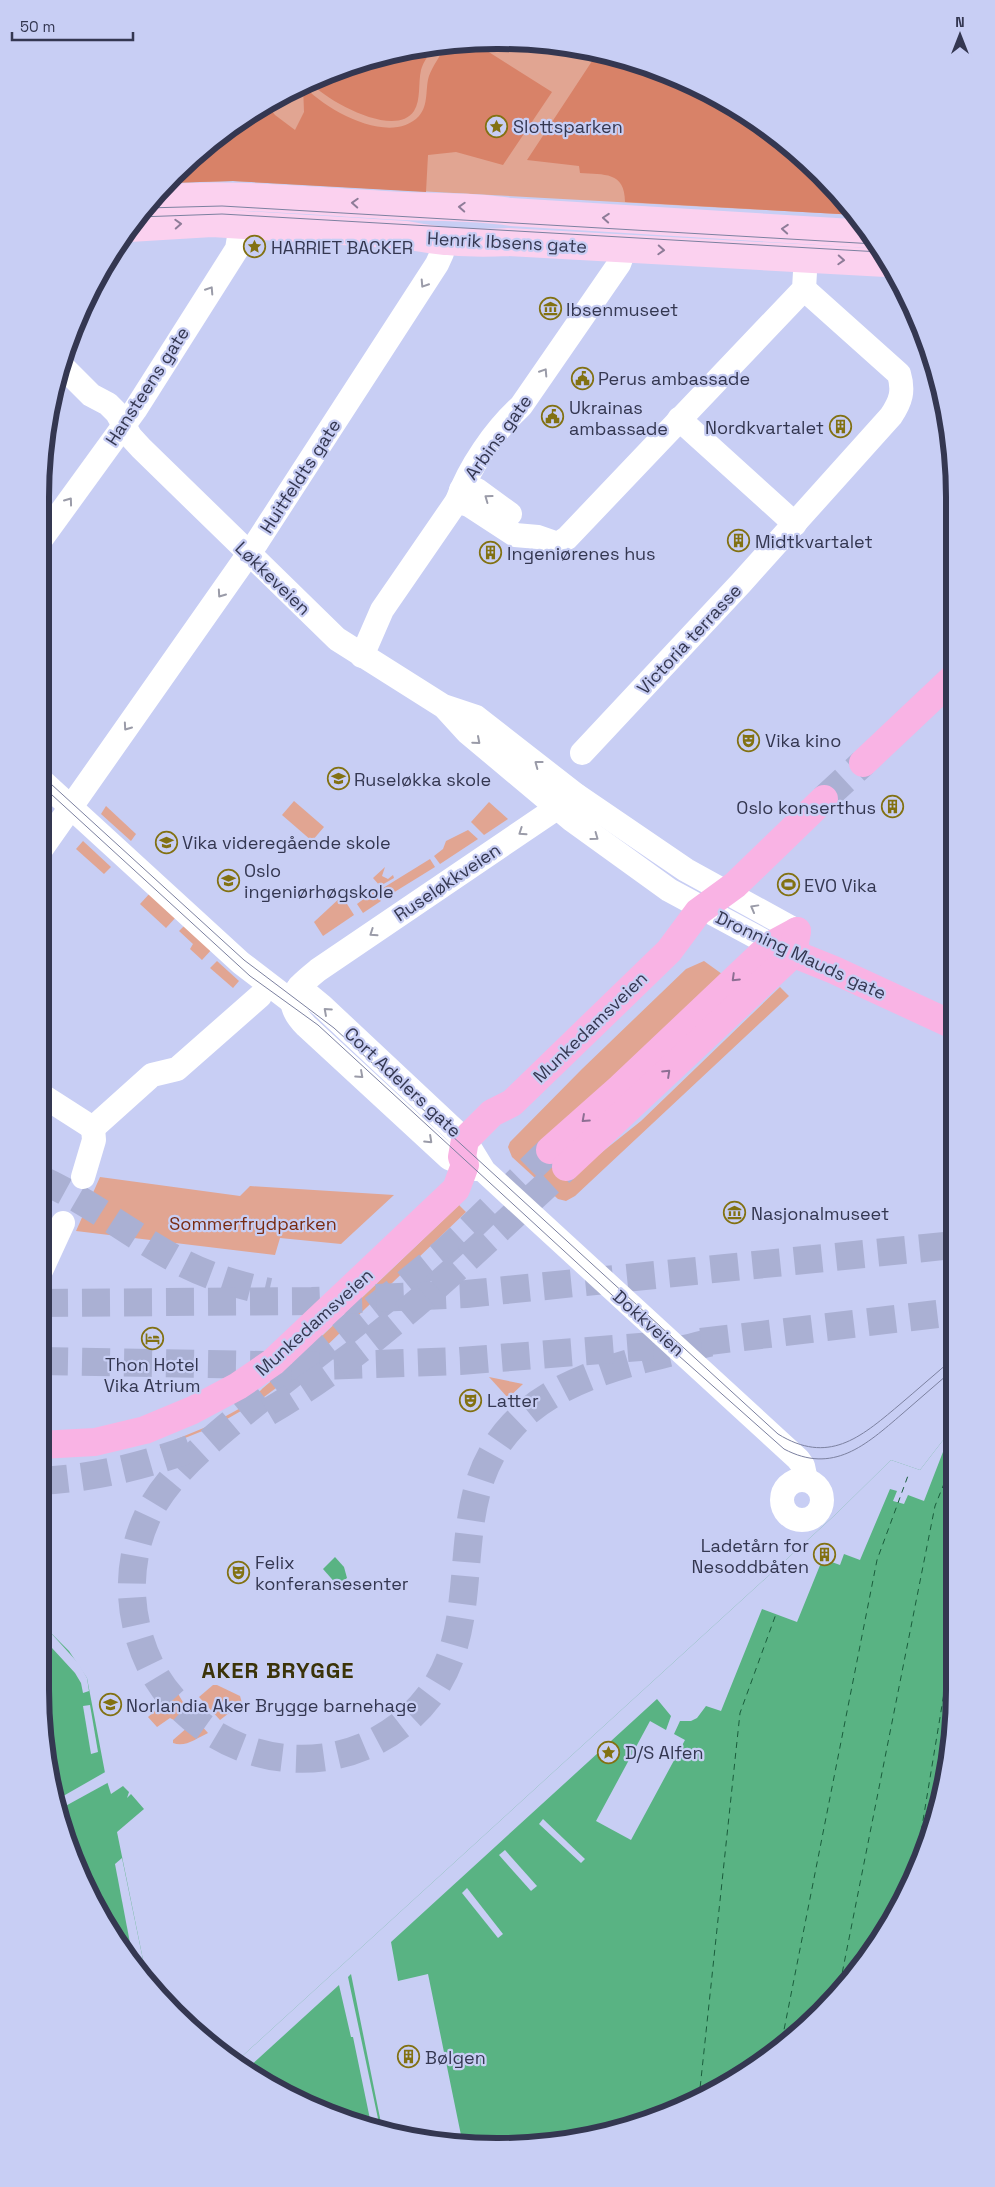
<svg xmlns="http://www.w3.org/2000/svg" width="995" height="2187" viewBox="0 0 995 2187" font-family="'Space Grotesk',sans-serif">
<rect width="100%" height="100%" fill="#c8cef4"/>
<g fill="#e1a592">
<path d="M497,40l89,9 86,26 104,59 81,81 -624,-34 -66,2 7,-9 69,-57 79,-42 86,-26z"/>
<path d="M294,801l30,26 -12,14 -30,-26z"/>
<path d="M489,802l19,17 -24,16 -13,-13z"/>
<path d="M106,806l30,28 -5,7 -30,-27z"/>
<path d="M468,830l10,9 -38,25 -6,-8 9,-7 3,-8z"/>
<path d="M83,841l28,26 -7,7 -28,-25z"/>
<path d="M430,859l5,8 -47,29 -5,-8z"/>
<path d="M385,867l-3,9 6,3 5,-4 1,3 -14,8 -7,-8z"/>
<path d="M374,891l7,10 -18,12 -6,-9z"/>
<path d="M151,892l26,24 -11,12 -26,-24z"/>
<path d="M342,896l12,19 -31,21 -9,-14z"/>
<path d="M186,924l27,24 -11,12 -12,-11 3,-5 -14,-13z"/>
<path d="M217,961l22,20 -6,7 -23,-20z"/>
<path d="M704,961l18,13 -150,202 69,-55 139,-134 9,9 -214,200 -9,5 -8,-2 -46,-42 -4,-10 2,-5 72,-73 104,-100z"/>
<path d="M100,1177l140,19 10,-10 144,9 -53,49 -61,-6 -5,17 -199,-24z"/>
<path d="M459,1205l7,7 -150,144 -36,29 -20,15 -45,26 -55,22v-2l46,-19 40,-22 17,-17 37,-31z"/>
<path d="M489,1377l34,7 -15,14z"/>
<path d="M213,1685h4l23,11 2,7 -22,17 -21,-23z"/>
<path d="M177,1692l13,22 -10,9 -10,-5 -13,9 -9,-10z"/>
<path d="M200,1724l8,9c-11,5 -23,15 -35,10v-3l15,-13z"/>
</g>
<g fill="#d88268">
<path d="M473,42l79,50 -49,73 -47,-13 -28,3 -2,37 -193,-11 -66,2 7,-9 69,-57 24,-12 8,10 20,15 9,-18 -1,-27c21,24 87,62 116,31 10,-11 6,-28 10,-40 4,-11 12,-21 17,-31z"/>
<path d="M434,46c-4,7 -11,16 -13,24 -3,13 0,30 -7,41 -19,28 -87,-10 -103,-28 28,-19 88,-33 123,-37z"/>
<path d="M598,52l74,23 104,59 81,81 -232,-13c0,-31 -21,-27 -45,-29l-1,-7 -52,-6z"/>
</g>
<g fill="#59b383">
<path d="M954,1426l1,264 -9,89 -26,85 -79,127 -115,95 -82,37 -87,20 -148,-5 -140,-52 -31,-26 597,-545 56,-55 29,10z"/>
<path d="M335,1557l9,10 3,11 -9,8 -15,-17z"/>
<path d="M50,1632l19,19 18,27 19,100 5,16 12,-8 6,6 -2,6 4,-4 13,15 -27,23 31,152 -47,-66 -37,-81 -24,-147v-39z"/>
</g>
<g fill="#c8cef4">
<path d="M954,1426v15l-6,-2 -24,62 -16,-6 -4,9 -11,-3 4,-10 -7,-2 -30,71 -16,-6 -4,11 -11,-4 4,-11 -6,-2 -30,74 -35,-13 -41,102 -15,-5 -9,12 -6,3h-11l-6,13 11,6 -54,100 -35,-19 54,-100 16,9 5,-14 -14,-17 -266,243 7,39 30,-7 34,166 -53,-2 -27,-10 -31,-154 -3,3 32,151 -9,-4 -18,-87h-2l-12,-52 -91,83 -10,-8 597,-545 56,-55 29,10z"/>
<path d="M50,1632l29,32 8,14 2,13 -6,2 -2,-10 -6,-10 -23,-25 -9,21 -3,16v-34z"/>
<path d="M90,1705l8,47 -7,2 -8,-48z"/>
<path d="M107,1771l4,10 -51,28 -2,-10z"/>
<path d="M543,1819l42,40 -4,4 -42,-39z"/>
<path d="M505,1850l32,36 -6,5 -32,-36z"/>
<path d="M122,1858l26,126 -14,-20 -19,-100z"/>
<path d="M467,1888l36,46 -5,4 -36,-45z"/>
</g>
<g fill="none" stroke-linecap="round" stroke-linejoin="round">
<g stroke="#1a5d3c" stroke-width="1" stroke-dasharray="6 5" stroke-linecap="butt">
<path d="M914,1875l32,-194 9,-22"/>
<path d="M838,1994l97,-488 19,-47"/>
<path d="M782,2040l95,-480 32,-87"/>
<path d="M699,2098l41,-385 36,-99"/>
</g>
<g stroke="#aab0d3" stroke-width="28" stroke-dasharray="28 14" stroke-linecap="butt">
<path d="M824,799l39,-36"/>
<path d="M550,1150c-36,34 -70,70 -107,103 -32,27 -65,52 -97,78 -37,30 -74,58 -110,88 -31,26 -65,54 -85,90 -26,50 -25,107 0,158 11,23 29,42 50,58 72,54 174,43 229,-30 60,-80 10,-193 83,-270 53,-55 137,-66 207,-85"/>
<path d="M40,1179c49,22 91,56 139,82 28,15 59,24 90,31"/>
<path d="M40,1303l272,-2 154,-7 488,-49"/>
<path d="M701,1342l253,-30"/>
<path d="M40,1361l278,5 142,-5 193,-15"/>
<path d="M268,1412c111,-65 204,-159 298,-245"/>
<path d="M40,1481c55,-3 109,-16 160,-36"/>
</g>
<g stroke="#fff" stroke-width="24">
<path d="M62,366l29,29 17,9 9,9 13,23 11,12 196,191 106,67 33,11 100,78 110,75 111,61"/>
<path d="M679,419l116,105"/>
<path d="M461,490h16l33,24"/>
<path d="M457,501l12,4 46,30 23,2 20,7 9,-6 237,-249 1,-17"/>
<path d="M40,541l95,-131 102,-161 4,-24"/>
<path d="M362,656l20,-46 75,-109c12,-34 37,-70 64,-95l98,-142 6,-16"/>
<path d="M446,709l21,23 105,88 97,70 102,55"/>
<path d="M582,753l159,-170 150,-167c10,-15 13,-25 8,-42l-95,-85"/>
<path d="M40,779l201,184 51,39"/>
<path d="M40,851l217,-309 180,-278 5,-11 1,-12"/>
<path d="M299,987l23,19 143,134 19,31 314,288 5,7 3,14"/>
<path d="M40,1094l53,34"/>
<path d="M93,1128l59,-53 25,-6 83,-73"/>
<path d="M477,1169l-28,-11 -143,-132c-26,-26 -10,-38 12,-56l258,-175"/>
<path d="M83,1177l11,-37 -1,-12"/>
<path d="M40,1273l23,-50"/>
<circle cx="802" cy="1500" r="20"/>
</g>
<g stroke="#fbd1ef" stroke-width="28">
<path d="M154,199c77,-7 154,2 231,6 42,3 84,0 126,7l358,22"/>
<path d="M129,228l83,-5 194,12c33,7 67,9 102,7l378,21"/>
</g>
<g stroke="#f9b3e4" stroke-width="28">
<path d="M863,763l89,-84"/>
<path d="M777,947l57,23 119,55"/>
<path d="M550,1150l70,-62 151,-143 26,-14"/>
<path d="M566,1167l227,-213 4,-23"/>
<path d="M40,1445l55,-3 50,-12 48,-20 45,-24 35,-24 183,-173 9,-24 -3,-8 3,-17 27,-27 20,-10 157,-152 29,-39 37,-27 89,-86"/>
</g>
<g stroke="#7c81a0" stroke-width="1">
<path d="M146,208l76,-2 653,38"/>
<path d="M139,217l83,-3 658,38"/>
<path d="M40,774l204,186 90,68 444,406c50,31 82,4 120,-28 19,-16 37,-32 56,-48"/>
<path d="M40,784l210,192 68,49 343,315 123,109c49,26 82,-4 118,-35 17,-15 35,-30 52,-45"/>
</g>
</g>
<defs><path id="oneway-chevron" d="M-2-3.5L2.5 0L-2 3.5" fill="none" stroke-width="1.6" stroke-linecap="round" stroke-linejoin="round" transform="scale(1.25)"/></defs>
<g stroke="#8e7c98">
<use href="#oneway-chevron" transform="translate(355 203) rotate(-177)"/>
<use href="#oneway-chevron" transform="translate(462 207) rotate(-177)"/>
<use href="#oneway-chevron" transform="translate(606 218) rotate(-176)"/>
<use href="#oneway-chevron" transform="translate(178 224) rotate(-3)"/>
<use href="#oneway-chevron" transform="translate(785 229) rotate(-176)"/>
<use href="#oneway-chevron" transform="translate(661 250) rotate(3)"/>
<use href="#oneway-chevron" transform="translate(841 260) rotate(3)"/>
</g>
<g stroke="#9a9ba8">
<use href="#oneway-chevron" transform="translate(424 284) rotate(123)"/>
<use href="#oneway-chevron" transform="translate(210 290) rotate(-57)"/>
<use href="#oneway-chevron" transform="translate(544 372) rotate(-57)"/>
<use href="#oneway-chevron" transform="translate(488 498) rotate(-144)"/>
<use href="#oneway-chevron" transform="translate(69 501) rotate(-54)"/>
<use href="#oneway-chevron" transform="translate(221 594) rotate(125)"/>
<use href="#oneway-chevron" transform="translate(127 727) rotate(125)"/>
<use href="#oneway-chevron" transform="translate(477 741) rotate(41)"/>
<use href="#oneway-chevron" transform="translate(538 764) rotate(-143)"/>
<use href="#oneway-chevron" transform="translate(522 832) rotate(146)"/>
<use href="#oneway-chevron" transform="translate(595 837) rotate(36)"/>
<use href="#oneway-chevron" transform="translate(754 908) rotate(-151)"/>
<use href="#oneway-chevron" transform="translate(373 933) rotate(146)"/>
<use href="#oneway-chevron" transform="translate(327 1011) rotate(-138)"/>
<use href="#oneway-chevron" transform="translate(360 1075) rotate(42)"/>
<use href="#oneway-chevron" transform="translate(429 1140) rotate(43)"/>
</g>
<g stroke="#8d6f93">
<use href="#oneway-chevron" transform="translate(735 978) rotate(136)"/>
<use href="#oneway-chevron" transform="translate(667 1073) rotate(-43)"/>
<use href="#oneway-chevron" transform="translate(585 1119) rotate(138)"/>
</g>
<defs>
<symbol id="sight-ring" viewBox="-11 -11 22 22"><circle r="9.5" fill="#c8cef4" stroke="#827112" stroke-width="1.5"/><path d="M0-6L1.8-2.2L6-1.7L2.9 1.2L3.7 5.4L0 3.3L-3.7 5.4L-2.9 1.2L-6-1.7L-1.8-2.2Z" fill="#827112"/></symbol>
<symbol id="museum-ring" viewBox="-11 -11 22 22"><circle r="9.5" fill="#c8cef4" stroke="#827112" stroke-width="1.5"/><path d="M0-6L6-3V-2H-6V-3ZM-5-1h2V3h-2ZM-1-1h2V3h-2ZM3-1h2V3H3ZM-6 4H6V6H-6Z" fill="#827112"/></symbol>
<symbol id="civic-ring" viewBox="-11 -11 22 22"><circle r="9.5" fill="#c8cef4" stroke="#827112" stroke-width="1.5"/><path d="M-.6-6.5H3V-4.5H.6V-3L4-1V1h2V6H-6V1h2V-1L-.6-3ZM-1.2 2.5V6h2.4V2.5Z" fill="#827112"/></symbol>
<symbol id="building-ring" viewBox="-11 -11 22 22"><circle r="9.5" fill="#c8cef4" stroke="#827112" stroke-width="1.5"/><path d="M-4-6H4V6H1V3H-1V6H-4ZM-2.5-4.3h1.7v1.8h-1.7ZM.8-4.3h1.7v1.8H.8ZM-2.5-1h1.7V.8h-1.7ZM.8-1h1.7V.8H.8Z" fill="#827112"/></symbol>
<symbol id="theatre-ring" viewBox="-11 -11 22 22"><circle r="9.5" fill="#c8cef4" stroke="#827112" stroke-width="1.5"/><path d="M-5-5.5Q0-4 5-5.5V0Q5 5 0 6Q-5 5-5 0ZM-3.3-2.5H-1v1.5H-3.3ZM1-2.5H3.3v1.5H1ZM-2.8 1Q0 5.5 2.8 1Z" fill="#827112"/></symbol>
<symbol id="school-ring" viewBox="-11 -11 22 22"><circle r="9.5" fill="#c8cef4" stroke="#827112" stroke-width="1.5"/><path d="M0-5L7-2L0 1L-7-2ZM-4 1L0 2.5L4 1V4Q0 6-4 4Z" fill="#827112"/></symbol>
<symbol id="university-ring" viewBox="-11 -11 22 22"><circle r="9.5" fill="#c8cef4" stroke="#827112" stroke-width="1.5"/><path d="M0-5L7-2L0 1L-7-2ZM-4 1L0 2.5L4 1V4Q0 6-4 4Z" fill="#827112"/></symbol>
<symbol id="stadium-ring" viewBox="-11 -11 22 22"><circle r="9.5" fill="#c8cef4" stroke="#827112" stroke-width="1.5"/><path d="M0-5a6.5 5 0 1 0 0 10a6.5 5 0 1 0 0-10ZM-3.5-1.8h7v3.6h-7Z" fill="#827112"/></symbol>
<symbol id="hotel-ring" viewBox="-11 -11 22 22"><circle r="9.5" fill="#c8cef4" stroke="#827112" stroke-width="1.5"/><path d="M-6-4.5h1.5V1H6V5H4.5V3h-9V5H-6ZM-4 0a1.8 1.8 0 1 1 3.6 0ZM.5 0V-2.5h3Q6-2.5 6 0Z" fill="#827112"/></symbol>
</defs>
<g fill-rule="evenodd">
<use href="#sight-ring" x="484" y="114" width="25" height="25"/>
<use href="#sight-ring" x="242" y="234" width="25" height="25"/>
<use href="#museum-ring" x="538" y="296" width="25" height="25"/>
<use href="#civic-ring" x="570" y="366" width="25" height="25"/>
<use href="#civic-ring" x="540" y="404" width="25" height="25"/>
<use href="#building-ring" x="828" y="414" width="25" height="25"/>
<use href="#building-ring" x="726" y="528" width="25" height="25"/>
<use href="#building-ring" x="478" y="540" width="25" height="25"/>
<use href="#theatre-ring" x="736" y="728" width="25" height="25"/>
<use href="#school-ring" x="326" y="766" width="25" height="25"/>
<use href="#building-ring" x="880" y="794" width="25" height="25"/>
<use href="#school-ring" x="154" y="830" width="25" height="25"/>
<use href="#university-ring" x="216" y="868" width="25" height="25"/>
<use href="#stadium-ring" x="776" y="872" width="25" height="25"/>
<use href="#museum-ring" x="722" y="1200" width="25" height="25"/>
<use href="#hotel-ring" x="140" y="1326" width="25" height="25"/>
<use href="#theatre-ring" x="458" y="1388" width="25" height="25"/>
<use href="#building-ring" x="812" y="1542" width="25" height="25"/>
<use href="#theatre-ring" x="226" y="1560" width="25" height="25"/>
<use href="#school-ring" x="98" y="1692" width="25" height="25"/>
<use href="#sight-ring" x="596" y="1740" width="25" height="25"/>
<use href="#building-ring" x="396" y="2044" width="25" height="25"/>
</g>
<g text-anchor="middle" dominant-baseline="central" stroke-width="4.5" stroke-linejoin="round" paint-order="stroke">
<g font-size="18" fill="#343751" stroke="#c8cef4" text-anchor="start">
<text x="513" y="126">Slottsparken</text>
<text x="271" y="247">HARRIET BACKER</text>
<text x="566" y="309">Ibsenmuseet</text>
<text x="598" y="378">Perus ambassade</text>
<text x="569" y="407">Ukrainas<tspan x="569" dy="21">ambassade</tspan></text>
<text x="824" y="427" text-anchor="end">Nordkvartalet</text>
<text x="755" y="541">Midtkvartalet</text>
<text x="507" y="553">Ingeniørenes hus</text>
<text x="765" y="740">Vika kino</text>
<text x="354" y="779">Ruseløkka skole</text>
<text x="876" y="807" text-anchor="end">Oslo konserthus</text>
<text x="182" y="842">Vika videregående skole</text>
<text x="244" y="870">Oslo<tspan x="244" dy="21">ingeniørhøgskole</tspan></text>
<text x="804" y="885">EVO Vika</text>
<text x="751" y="1213">Nasjonalmuseet</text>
<text x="152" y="1364" text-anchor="middle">Thon Hotel<tspan x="152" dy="21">Vika Atrium</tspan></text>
<text x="487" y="1400">Latter</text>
<text x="809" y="1545" text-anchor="end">Ladetårn for<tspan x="809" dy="21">Nesoddbåten</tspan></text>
<text x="255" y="1562">Felix<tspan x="255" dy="21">konferansesenter</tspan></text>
<text x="126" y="1705">Norlandia Aker Brygge barnehage</text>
<text x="625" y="1752">D/S Alfen</text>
<text x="425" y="2057">Bølgen</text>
</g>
<g font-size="18" fill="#343751" stroke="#c8cef4">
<text transform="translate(507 242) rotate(3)">Henrik Ibsens gate</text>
<text transform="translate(147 386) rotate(-57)">Hansteens gate</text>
<text transform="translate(498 437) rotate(-54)">Arbins gate</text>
<text transform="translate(300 476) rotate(-57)">Huitfeldts gate</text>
<text transform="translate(273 578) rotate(44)">Løkkeveien</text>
<text transform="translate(689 639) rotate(-47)">Victoria terrasse</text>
<text transform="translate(447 882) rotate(-34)">Ruseløkkveien</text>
<text transform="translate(801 955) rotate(25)">Dronning Mauds gate</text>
<text transform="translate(590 1027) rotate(-44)">Munkedamsveien</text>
<text transform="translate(403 1082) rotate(43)">Cort Adelers gate</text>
<text transform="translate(314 1322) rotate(-42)">Munkedamsveien</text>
<text transform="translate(649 1323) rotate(42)">Dokkveien</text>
</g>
<g font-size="18" fill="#782a10" stroke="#c8cef4">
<text x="253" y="1223">Sommerfrydparken</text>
</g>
<g font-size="22" font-weight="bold" letter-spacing="1" fill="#3b3308" stroke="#c8cef4">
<text x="278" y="1670">AKER BRYGGE</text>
</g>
</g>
<path d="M0 0H995V2187H0ZM497 49H498A448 448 0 0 1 946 497V1690A448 448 0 0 1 498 2138H497A448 448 0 0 1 49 1690V497A448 448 0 0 1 497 49Z" fill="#c8cef4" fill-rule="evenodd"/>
<path fill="none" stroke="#343751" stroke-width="6" d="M497 49H498A448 448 0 0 1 946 497V1690A448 448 0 0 1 498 2138H497A448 448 0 0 1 49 1690V497A448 448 0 0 1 497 49Z"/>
<g transform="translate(960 35)" stroke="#c8cef4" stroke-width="4" paint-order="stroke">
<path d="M0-4L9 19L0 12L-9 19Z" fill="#343751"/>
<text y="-8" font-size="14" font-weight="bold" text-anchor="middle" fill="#343751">N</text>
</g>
<path d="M12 32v8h121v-8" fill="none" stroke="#343751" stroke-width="2.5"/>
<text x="20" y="32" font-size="15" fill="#343751" stroke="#c8cef4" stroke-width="4" paint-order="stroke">50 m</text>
</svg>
